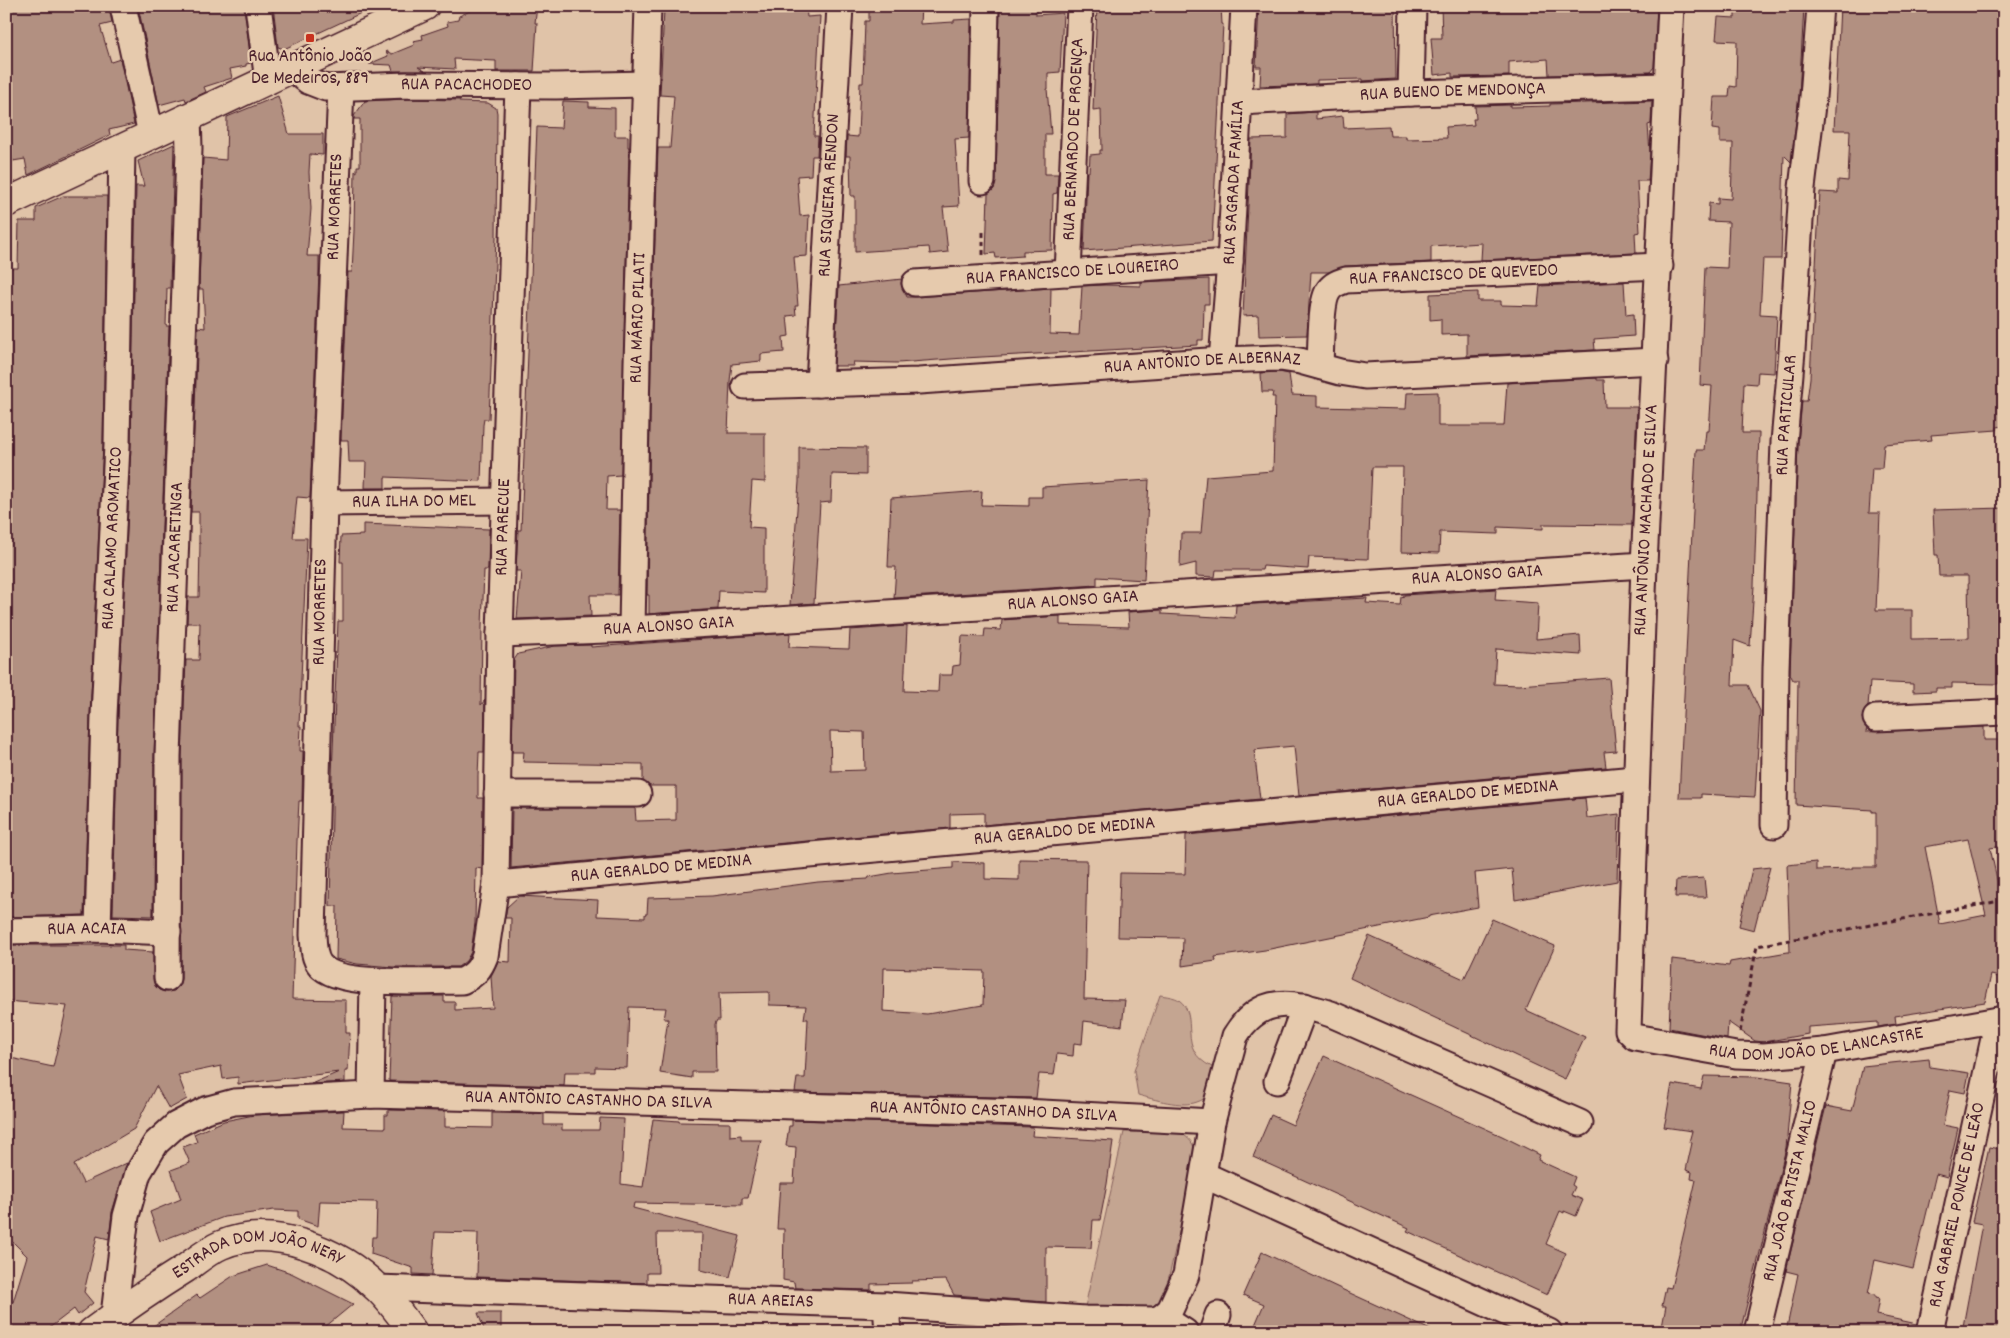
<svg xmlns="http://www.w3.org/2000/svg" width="2010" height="1338" viewBox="0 0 2010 1338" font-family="Dekko,sans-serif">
<rect width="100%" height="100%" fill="#e0c3a8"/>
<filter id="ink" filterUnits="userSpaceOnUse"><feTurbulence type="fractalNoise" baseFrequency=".02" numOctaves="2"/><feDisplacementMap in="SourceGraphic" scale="10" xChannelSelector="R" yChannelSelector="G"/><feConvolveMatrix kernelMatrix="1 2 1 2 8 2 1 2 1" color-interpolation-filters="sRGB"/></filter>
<g filter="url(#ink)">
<g fill="#c4a591" stroke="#87625e">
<path d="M1160,995c6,1 15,2 19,5 22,16 -4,49 33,67l5,11c-4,9 -9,21 -20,24 -15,6 -44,-3 -59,-7l-4,-24z"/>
<path d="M1124,1132l57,1c11,7 15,14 15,26l-32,139 -10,11 -69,-2z"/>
</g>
<g fill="#b29081" stroke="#4a1f2b" fill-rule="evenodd">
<path d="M6,6h103l3,17 -12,3 11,36 9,-3 14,65 -25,6 1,5 -82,40 -3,-16 -12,2 -3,-14h-4z"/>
<path d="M138,6h106l7,57 -5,1v2l-16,3 2,9 -28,9 2,5 -20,9 -1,-3 -26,7z"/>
<path d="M273,6h103l-92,43 -6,-2z"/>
<path d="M483,6h54l-2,17h2l-3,48h-38v-10l-42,-2 1,10 -37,-2 7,4h-32l-2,-6 -22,-1 19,-8 -2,-5 6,3 22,-9 -1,-4 10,-2 -1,-4 26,-9 -1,-4 11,-2 1,-4 13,-6h11z"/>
<path d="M806,6l1,11 13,-1 -6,120h4l-1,20h-5l-1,19 -14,1 3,40 9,-1 -2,41 -13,1 4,49h-3l1,9 -9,1 2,20 -6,1 1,15 -23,2v7l-29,3 -2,17 -2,52h37v49l-13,-1 -3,46 15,1v65l-45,-2 -1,18 -69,5v-19h-2l4,-232 7,-215h12l4,-52 -14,-1 4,-86 66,2v-4z"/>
<path d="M869,6h52l-1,18 34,-2v-2l17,-1 -2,119 -14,1 4,67 -16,1 5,45 -18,2 -1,-7 -74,5v-56h-4l-1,-40h-4l1,-20 11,1 2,-54h3l2,-62h4z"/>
<path d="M1000,6h36v9l27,-2 -3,59 -12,1v16h-1l4,45h-6v40h13l-1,19 -4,1 -1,56 -29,1v5l-27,2 -1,-5 -9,1 2,-60 6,-5 2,-8z"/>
<path d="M1097,6h124l1,18h1l-11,217 -128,10 3,-79h2l1,-17 10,-1v-4h2l-1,-41 -8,1z"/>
<path d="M1259,6h136l1,73 -34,2v-2l-45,1v4l-57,2 1,-19h-5z"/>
<path d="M1441,6h216l-3,61 -4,5 -101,3 -1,-16 -39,3v14l-57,1v-4l-18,2 -3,-37h11z"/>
<path d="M1735,6h69l-5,90 -8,66 -7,-7 -3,104h-18l-3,55 17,1 -3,58 -16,-1 -1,12 -13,-1 -2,50h17l-5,153 -4,60 -16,-6 -2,45h16l12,26 -5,86 -54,-3v4h-22l17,-348h8l2,-19h3l3,-45 -12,-1 5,-118 22,1 2,-46 -21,-1 1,-18 9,1v-6l13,1 2,-56h-13v-13l-8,-1 2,-32h15l1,-11 6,1 1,-46 -21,-1 2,-23 17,1z"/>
<path d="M1840,6h157l1,11 6,-1v410l-7,1v3l-66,5 1,5 -48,4 -2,24h-10l-3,45h11l-4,97h36v29l57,-1 -1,-62h-29l-1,-21h-3l-2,-45 71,-2v134h-6v42l-46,-1v5h-16v3l-23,1v-8l-43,-2 -2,24 -4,5 -2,7 5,10 -1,4 118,-5v13h20v106l-14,2 14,62v68l-13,-3 -6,27 -90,14 1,8 -18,3v-5l-70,5v7l-44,8 -9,-1 -27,-19 -1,17 -58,-11 3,-69 57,7 1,-4 58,-10h2l-3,-87 29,-3v8l36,-1v-2h24v-55h-4v-2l-76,-5 2,-125h-5l-3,-6 8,-231 4,-42h5l3,-23 10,-186 18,1v-13l10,1 2,-51h-16zM1968,839l18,76 -46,9 -15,-77z"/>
<path d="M278,96l11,38h34v21l-13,-1 -1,18 2,37 -4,47h12v15l-9,227 -13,-1 -4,41h14l-8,188h2l-1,25h3l-1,50h-3l-2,40 -5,158 54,1v33h4l-2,38h-3v11l-34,2 28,-12 -101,12v-7l-15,2 -2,-13 -43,9 9,24 -18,10 -13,-23 -22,43 -60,36 9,18 44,-20 -15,49 -3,27 -12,-3 -13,56 9,11 -15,12 -4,-6 -30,23h-38l4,-33 3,3 14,-46 -21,-21v-178l47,10 14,-61 -61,-5v-56h118v5l29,2v26l2,8 4,4 7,2 8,-1 5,-5 2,-7 1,-223 4,-96h13l1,-37h-13l1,-26h11l1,-54h-1v-31h-8l7,-185 7,1 -2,-39h-4l4,-131 23,2 1,-43z"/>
<path d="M407,99l53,1v2l28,1 8,5 1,5 -1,125 -7,181h-5l-1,6 -2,56 -96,-4v11h-20l1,-26h-17l-1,-22h-7l7,-168h4l2,-41 1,-60 2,1v-6h3v-47h-6v-3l11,-15z"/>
<path d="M563,101l26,1v5l26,1v28h13v11h1l-8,328 -14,1 -1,34h14l-2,85h-28l1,21 -74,3 4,-48h-5l2,-41h3l16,-403 24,1z"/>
<path d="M1652,101l-1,23 -3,1 2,28 -2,28h-11l3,51 -5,1 1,20 -155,7 1,-17 -51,3v16l-86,4 -16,6h-18l-4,63 -48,1 -1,-21 -15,1 8,-177 36,-1v-24l29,-2v7l27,-3 1,12 45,-2 1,10h16v3l41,-1 -1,-11 28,-2 -1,-6h3l-1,-13 36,-1v2l39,-1v-2z"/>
<path d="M174,144l-4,144h-3l-1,38h3l-15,430 -1,160 -40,-1 5,-198 13,-271 5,-260h8l-6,-25z"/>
<path d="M63,196h44l-4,249 -13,271 -6,199 -78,2v-592l3,-57h9l1,-47h17v-13z"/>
<path d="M902,279l-1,5 6,13h8l136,-9 -1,46 29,1 3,-49 23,-1 36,1v-4l68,-3v25h-5l-1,36h-5v5l-234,13 -66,5 -45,-1 1,4h-20l5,-80z"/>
<path d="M1624,282l2,33 7,-1 1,22 -40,3 1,11 -128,6v-22l-26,1v-16l-11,1v-26l48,-2v9h23v4l37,1 2,-20z"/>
<path d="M1279,372l10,2 3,21 25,1v11l89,2 1,-16 31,-1v34h66l3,-43 90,-5v2h7l1,27h32l-5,118 -89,-1v5l-45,-2v7l-58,-2 -1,21 -38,-1 2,-85h-31l-4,92 -59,-2 -1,12 -45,-3 -1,4h-46l-1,7 -19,-1v-13l-16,4 1,-34h20l5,-57 67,-5 2,-74h-3l1,-5h-11l-1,-19z"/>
<path d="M799,447l67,1v27l-34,-1 -1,28 -11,1 -6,100 -24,2 9,-123z"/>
<path d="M1149,480l-5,100 -47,-3v8l-203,13 2,-31h-8l3,-69 91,-7 -1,14 48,1v-9h13v-10z"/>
<path d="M363,524l126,5 -1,41h-4l-2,57 -1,78 4,-5 -1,52h-5l-1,24v22h5l-1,71 -6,-1 -1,55 -4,29 -5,9 -8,6h-65l-36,-3 -21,-5 1,-53h-7l2,-92v-12h-1l7,-181h5v-59h-3l1,-26 22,-1z"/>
<path d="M1496,589l-1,11 43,3 -2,36 44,-4 1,20 -85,-6 -2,35 25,1 90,-7 7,73 -12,1 2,15 -307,29 -5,-50 -40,4 6,49 -276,26v-12l-34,1v14l-439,40 1,-60h123l1,13 40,-1v-34h-26l-7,-5v-17l-120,-2 1,-10h-12l2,-92 4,-6 37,-8 36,-1v2l199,-14 -1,14 60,2 1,-19 57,-4 -3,65 34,1 1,-17h13l1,-9 7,-1 2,-29 22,1 1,-8 16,1 1,-10 58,-4v9l69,2 -1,-15 34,-2v4l73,4 1,-13 131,-7 -1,5 34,2 1,-8 3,-1v-1zM830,731l34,1 1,38 -34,1z"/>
<path d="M1585,798l2,20 32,-4 -2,67 -102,19 -3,-31 -37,4 3,34 -49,9v1l-164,33 -50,7 1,4 -34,5 1,-28 -65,-1 2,-64 65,1 1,-39z"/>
<path d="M1019,859l68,1 -3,139 41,1 -3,26 -38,-5 -2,23 -8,-1 -1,13 -16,-2 -3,21 -15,-1 -3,24 -241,-6 2,-14h8l3,-59h-4l2,-13 -37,-1v-13l-50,1 1,27h-3l-2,4 1,48h-24v6l-32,-5 8,-54h-4l2,-11 -37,-1 -2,61 -32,-1v5h-30l-1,14 -175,-5 3,-85h52v6h11v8l38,-2 -2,-32 7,-15 12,1 1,-44h-6l2,-11 12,-11 79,4 -1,16 48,2v-4h2l1,-16 64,-2 106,-14 50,-3 1,-2 23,-4 61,-5v-6l32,1v16l34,1zM884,968l100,3 -1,34 -56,9 -44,-3z"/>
<path d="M1770,867l-16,63 -15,-4 13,-57z"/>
<path d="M1704,878l2,19h-31l1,-17z"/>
<path d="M1492,919l63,27 -29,64 59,27 -20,42 -215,-101 19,-42 95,43z"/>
<path d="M1324,1056l178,80 38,19 -2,5 37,17 -3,8 3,2 -4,8 12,5 -7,16 -12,-5v2l-4,-2 -14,33 20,9 -19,42 -140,-64 2,-3 -156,-71 18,-42 22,10z"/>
<path d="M1929,1059l1,8 39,6 -4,20 -15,-3 -7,35 15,3 -11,49 -11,-3 -23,95 -38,-9 -7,34 7,1v3l4,1 -3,16 41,9 -1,8h-130l12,-58 -12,-3 40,-165 26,5 11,-45z"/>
<path d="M1704,1076l53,1 35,5 -6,66 -46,184h-79l5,-26h-4l4,-19 5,1 25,-108 -5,-1 1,-7 -6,-2 6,-27 -3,-1 3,-11 -28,-4 2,-9 6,-34 29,5z"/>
<path d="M388,1110l57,1v16l47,1v-15l52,1v11h18v5h37l1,-12 24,1 -3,65 22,3 10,-68 26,2v1l51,1v13l11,-1v5h20l-13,58h-6v7l-108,-2 -1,5 107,28 -10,41 -29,-7 1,-37h-45l1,40h-11v10l-170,-6 1,-44 -43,-1 -3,43 -19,-1v-6l-42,-14 1,-17h4l1,-35 -57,-1 -2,25 -20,-7v-8l-24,-1 -50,7 -64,24 -10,-29 31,-13 -10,-29 19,-7 -7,-16 14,-5 -3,-8 30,-13 30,-6 90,-4 -1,16 42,1v-13h3z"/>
<path d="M792,1120l241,7 -1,9 81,5 -6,43 -7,36h-7l-2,28 -45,-1v55l-92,-7 -8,-15 -34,1v2l-41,1v6l-76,-2 -1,-6 -11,-2 1,-51h-7l3,-46h14l2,-36 -10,-1 3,-20h3z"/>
<path d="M1989,1147l15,3v182h-42l20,-108 -10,-2z"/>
<path d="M1262,1252l77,36 96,44h-183l12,-28 -21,-9z"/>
<path d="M267,1265l24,8 62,31 -34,28h-174l52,-37 3,3 33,-22z"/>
<path d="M478,1313h23v19h-16z"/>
</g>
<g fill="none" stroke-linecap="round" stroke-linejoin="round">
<defs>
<g id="street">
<path d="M123,6l28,128"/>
<path d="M258,6l10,75"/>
<path id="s1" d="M1671,6l-27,559 -16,465 7,7 101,18 28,1 60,-5 180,-32"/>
<path id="s2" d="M293,69l15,12 18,7 81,-3 149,1 89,-2"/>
<path id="s3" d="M341,88l-17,415 -11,432c1,10 0,22 7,30 18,23 112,16 142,16 13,-6 18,-12 23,-25l11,-72 4,-250 18,-548"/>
<path d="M1411,93l2,-87"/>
<path id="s4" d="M1239,102l172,-9 256,-7"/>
<path d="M982,181l4,-175"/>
<path id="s5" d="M1068,273l12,-267"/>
<path id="s6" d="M915,283l315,-21"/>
<path id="s7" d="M1222,360l8,-98 14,-256"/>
<path id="s8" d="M1320,366c1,-16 0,-65 9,-76 4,-6 11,-8 17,-10l314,-14"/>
<path id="s9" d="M819,384l21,-378"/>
<path id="s10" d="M745,386l174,-5 303,-21 58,-2 20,3 40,11 25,4 290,-15"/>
<path id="s11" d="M324,503l180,-2"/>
<path id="s12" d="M632,629l5,-266 11,-357"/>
<path id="s13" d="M500,634l132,-5 1012,-64"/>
<path d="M1876,718l128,-6"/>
<path d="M497,794h141"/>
<path id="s14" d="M1774,825l2,-157 8,-226 8,-91 10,-163 11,-91 7,-91"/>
<path id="s15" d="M496,884l1139,-105"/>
<path id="s16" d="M98,929l6,-213 13,-271 5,-297"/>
<path id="s17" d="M6,931l92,-2 70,3"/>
<path id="s18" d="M167,978l1,-222 17,-471 4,-137 -1,-31"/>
<path d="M1277,1081l28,-75"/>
<path d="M371,1095l2,-114"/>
<path d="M1204,1175l345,157"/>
<path id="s19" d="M377,1288l509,17 199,14 70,1 7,-3 8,-7 16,-35 26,-153 23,-86c25,-41 56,-35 96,-22l249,109"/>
<path d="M886,1305l2,27"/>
<path id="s20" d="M114,1315l12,-99 12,-43 18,-30 20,-18 29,-15 29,-8 137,-7 653,17 188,10"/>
<path d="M1162,1317l23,15"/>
<path d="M1212,1332l6,-17"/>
<path id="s21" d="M1757,1332l67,-281"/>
<path id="s22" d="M1930,1332l68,-312"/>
</g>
<path id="secondary" d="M6,203l419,-197"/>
<g id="primary">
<path id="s23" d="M92,1332c31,-23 62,-44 94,-64 11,-8 23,-18 35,-23 51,-22 119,6 156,43 14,13 25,29 36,44"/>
</g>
</defs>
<use href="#street" stroke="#4a1f2b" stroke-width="29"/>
<use href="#secondary" stroke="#4a1f2b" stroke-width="31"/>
<use href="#primary" stroke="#4a1f2b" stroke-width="31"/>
<g stroke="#4a1f2b" stroke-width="3" stroke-dasharray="5 4" stroke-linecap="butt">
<path d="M983,232v23"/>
<path d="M1740,1032l17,-86 243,-45"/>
</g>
<use href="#street" stroke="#e6caad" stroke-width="25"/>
<use href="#secondary" stroke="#e6caad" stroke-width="28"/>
<use href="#primary" stroke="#e6caad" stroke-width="28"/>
</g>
</g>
<rect fill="#c8321e" stroke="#e6caad" stroke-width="2" x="305" y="33" width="10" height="10" rx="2.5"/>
<g text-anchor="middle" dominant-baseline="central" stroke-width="4.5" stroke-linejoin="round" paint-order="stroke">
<g font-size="19" fill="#4a1f2b" stroke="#e6caad">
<text x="310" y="57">Rua Antônio João<tspan x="310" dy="22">De Medeiros, 889</tspan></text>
</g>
<g font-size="19" fill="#4a1f2b" stroke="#e6caad">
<text stroke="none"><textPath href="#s2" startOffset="179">RUA PACACHODEO</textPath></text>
<text stroke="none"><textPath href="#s4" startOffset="214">RUA BUENO DE MENDONÇA</textPath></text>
<text stroke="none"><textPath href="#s5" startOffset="134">RUA BERNARDO DE PROENÇA</textPath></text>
<text stroke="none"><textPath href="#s7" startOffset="178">RUA SAGRADA FAMÍLIA</textPath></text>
<text stroke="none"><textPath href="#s9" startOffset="189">RUA SIQUEIRA RENDON</textPath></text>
<text transform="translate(336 207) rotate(-88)">RUA MORRETES</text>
<text stroke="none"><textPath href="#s6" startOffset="158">RUA FRANCISCO DE LOUREIRO</textPath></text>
<text stroke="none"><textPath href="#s8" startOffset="205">RUA FRANCISCO DE QUEVEDO</textPath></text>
<text stroke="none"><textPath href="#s12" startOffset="311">RUA MÁRIO PILATI</textPath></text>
<text stroke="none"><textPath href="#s10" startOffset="458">RUA ANTÔNIO DE ALBERNAZ</textPath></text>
<text stroke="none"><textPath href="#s14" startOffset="410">RUA PARTICULAR</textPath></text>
<text stroke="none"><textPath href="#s11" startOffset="90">RUA ILHA DO MEL</textPath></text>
<text transform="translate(1647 520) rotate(-87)">RUA ANTÔNIO MACHADO E SILVA</text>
<text stroke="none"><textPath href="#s3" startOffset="1489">RUA PARECUE</textPath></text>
<text stroke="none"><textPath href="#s16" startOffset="391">RUA CALAMO AROMATICO</textPath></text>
<text stroke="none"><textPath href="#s18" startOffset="431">RUA JACARETINGA</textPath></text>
<text stroke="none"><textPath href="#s13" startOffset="979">RUA ALONSO GAIA</textPath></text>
<text stroke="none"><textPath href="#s13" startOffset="574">RUA ALONSO GAIA</textPath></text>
<text transform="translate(321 612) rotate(-89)">RUA MORRETES</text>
<text stroke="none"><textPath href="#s13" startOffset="169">RUA ALONSO GAIA</textPath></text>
<text stroke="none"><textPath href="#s15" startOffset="976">RUA GERALDO DE MEDINA</textPath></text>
<text stroke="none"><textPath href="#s15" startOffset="571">RUA GERALDO DE MEDINA</textPath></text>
<text stroke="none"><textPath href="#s15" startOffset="166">RUA GERALDO DE MEDINA</textPath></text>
<text stroke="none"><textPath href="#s17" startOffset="81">RUA ACAIA</textPath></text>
<text stroke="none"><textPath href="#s1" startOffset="1218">RUA DOM JOÃO DE LANCASTRE</textPath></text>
<text stroke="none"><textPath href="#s20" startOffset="624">RUA ANTÔNIO CASTANHO DA SILVA</textPath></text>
<text stroke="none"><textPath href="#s20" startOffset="1029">RUA ANTÔNIO CASTANHO DA SILVA</textPath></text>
<text stroke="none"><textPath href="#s21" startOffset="145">RUA JOÃO BATISTA MALIO</textPath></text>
<text stroke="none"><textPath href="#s22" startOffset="130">RUA GABRIEL PONCE DE LEÃO</textPath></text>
<text stroke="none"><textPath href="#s23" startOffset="191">ESTRADA DOM JOÃO NERY</textPath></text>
<text stroke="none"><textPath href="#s19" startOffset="394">RUA AREIAS</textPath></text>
</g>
</g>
<rect width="2010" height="1338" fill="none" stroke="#e6caad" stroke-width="25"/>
<rect x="12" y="12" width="1985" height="1313" fill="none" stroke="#4a1f2b" stroke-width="2" filter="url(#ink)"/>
</svg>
